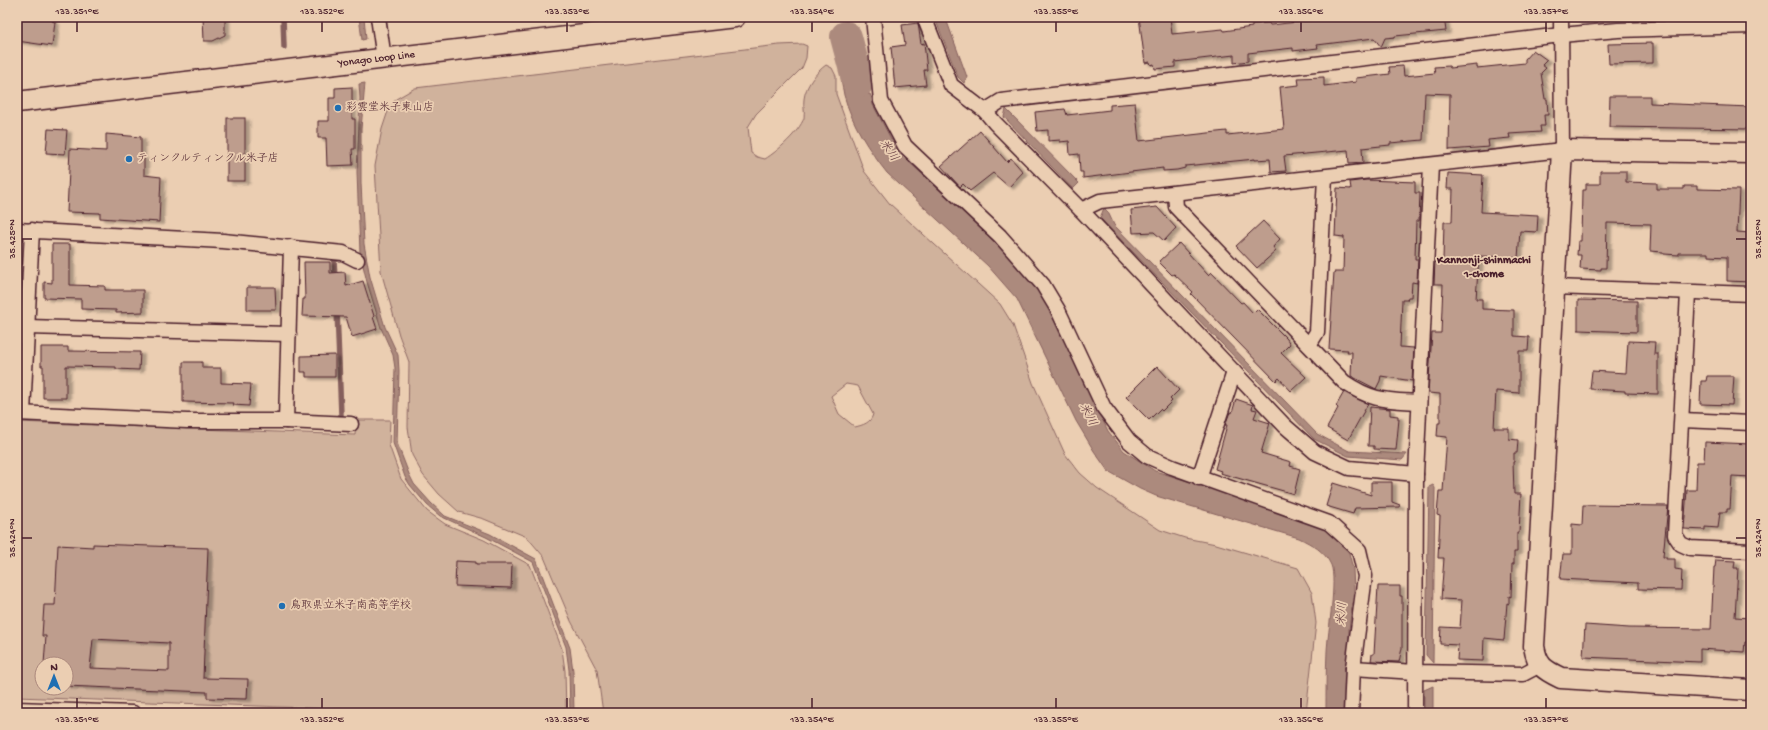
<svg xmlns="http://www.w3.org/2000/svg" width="1768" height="730" viewBox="0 0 1768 730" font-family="'Gochi Hand','Klee One',sans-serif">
<defs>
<filter id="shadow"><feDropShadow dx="4.5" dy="2.5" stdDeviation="1" flood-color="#0004"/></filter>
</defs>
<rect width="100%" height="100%" fill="#ebceb2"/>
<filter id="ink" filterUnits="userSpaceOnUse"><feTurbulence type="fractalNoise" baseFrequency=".025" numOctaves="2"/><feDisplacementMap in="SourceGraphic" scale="8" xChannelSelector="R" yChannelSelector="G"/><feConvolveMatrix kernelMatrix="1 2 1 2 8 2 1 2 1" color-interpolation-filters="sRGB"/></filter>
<g filter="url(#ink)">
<path fill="#debfa7" d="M1573,17h125v3l-117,5z"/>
<g fill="#d0b29c" stroke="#8d6864" fill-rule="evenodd">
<path d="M802,44l5,2 -1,12 -4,10 -46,46 -8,13 3,26 6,4 8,2c13,-8 34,-27 39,-41 1,-6 -1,-13 0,-19 1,-12 12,-27 22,-34l6,3 4,8v18l28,77 26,33 110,100 13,21 20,58 32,71 15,19 17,15 63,42 25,8 31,6 82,24 14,25 4,30 -10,90h-703l-6,-43 -26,-49 -27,-64 -17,-20 -43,-18 -25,-7 -20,-18 -16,-19 -11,-20 -4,-28 1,-65 -10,-27 -18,-64 -6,-105 7,-37 6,-18 8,-12 19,-11 364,-43zM846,384l12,2 15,28c-2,9 -10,11 -18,13l-16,-13 -8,-18z"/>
<path d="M356,420h34l-1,25 12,34 26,32 18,13 39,16 46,25 32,84 3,22 1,42h-124l-425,-16v-275l338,13zM42,664h24v24h-24z"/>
</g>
<g fill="#ac8a7d" stroke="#855f5c">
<path d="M359,17h5l2,22 -4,1z"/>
<path d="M946,19l21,58 -3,6 -6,-6 -22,-56z"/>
<path d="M836,39l23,1 9,54h2l3,7 -1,2 19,36 18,23 93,85 38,44 68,140 16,20 31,20 147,45 39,22 8,15 4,16 1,21 -5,39 -2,84h-21c0,-21 0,-41 1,-62 1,-20 10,-70 4,-86 -6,-14 -20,-21 -32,-27l-143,-42 -16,-7 -32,-18 -14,-20 -18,-30 -59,-122 -29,-33 -101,-93c-19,-24 -35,-49 -43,-78 -4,-18 -5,-38 -8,-56z"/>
<path d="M365,83l-4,46v54l3,61 6,33 15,50 13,28 1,16 -2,72 12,31 5,10 17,19 14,13 45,18 46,25 34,89 3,23 1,42h-4l-1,-43 -3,-23 -33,-85 -47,-25 -46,-21 -13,-11 -17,-20 -5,-8 -12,-34 2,-75 -2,-13 -12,-27 -14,-46 -7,-29 -3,-81 3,-74 -1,-14z"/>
<path d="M1006,109l73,74 -6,6 -69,-72z"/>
<path d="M1104,208l4,4 6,13 203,209 32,17 58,3 -5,6 -54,-4 -34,-17 -214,-221z"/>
<path d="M1433,485l2,3 -2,175 -7,-8 3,-168z"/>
<path d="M1433,686v27h-9v-23z"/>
</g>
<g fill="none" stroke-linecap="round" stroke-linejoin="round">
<g stroke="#855f5c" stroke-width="5.5">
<path d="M283,17l1,30"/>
<path d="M335,279l-1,-19 8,-2"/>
<path d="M337,310l4,105"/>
</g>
<path stroke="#ac8a7d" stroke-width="32" d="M846,37l12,45"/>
</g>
<g fill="#be9d8d" stroke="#4a1f2b" fill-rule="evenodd" filter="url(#shadow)">
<path d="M17,17h36l-1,4 3,1 -3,24 -35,-5z"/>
<path d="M203,17h22v18l-12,6h-9z"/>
<path d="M1139,17h31l2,17 51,-5 1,2 28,-4v-3l17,-1 1,2 46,-5 -1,-3h129l2,14 -51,5v1l-10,1 -4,9 -7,-9 -57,7 1,3 -25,3v-3l-45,5v8l-14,2v-8l-59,7v5l-20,2 -1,-5 -3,1 -1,-3 -5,1z"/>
<path d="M918,23l3,21 3,-1 3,27h-3l2,15 -31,3 -4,-41 14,-2 -3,-20z"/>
<path d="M1653,43v20l-44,1 -1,-20z"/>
<path d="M1533,50l14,10 -5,5 4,3 -5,5 4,26h2l1,16h-4l1,11h-5l1,6 -32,2 1,4 -22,2 1,7 -40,3 1,-56 -25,-1 -2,47 -33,3v2l-28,3 1,15 -14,1 -1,-14 -64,6 2,15 -15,1 -1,-13 -15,1v-1l-70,7v2l-8,2 -14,1v-3l-80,10v-6h-3l-1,-18 -9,1 -1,-14 -9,1v-2l-12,1v-11l-11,1 -2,-19 30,-3 2,6 43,-5v-5l25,-2 4,38 78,-9 10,-1v4l57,-6 -4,-42 19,-2 -1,-7 26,-1v9l32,-4v-4l34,-4 -1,-7 14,-1 1,10 31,-3 -1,-6 15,-1 1,2 27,-3v3l48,-5v-4z"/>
<path d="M352,87v32h3v30h-3l1,16 -26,1 -1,-28h-8v-17h11v-23h6v-10z"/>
<path d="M1610,96h40v7l101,4v22l-142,-2z"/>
<rect x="227" y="118" width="18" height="63"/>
<path d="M48,129l19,1 -2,24 -19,-1z"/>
<path d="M980,131l27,31 4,-4 12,14 -14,15 -16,-14 -23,18 -7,-7 -3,3 -19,-21z"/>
<path d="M106,134l35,3v20h3v18l17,2 -2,45 -59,-4v-5l-33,-1 3,-63 36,2z"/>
<path d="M1600,171h26v11l31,1v6h27v-3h13v3l42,1 -2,42 14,1v49l-24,-1v-24l-19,-1v-3h-29v2l-15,-1 -1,-2 -13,-1 1,-27 -44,-1 -1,45h-5v2l-21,-1 1,-14h-4l1,-14h3l1,-51h4v-6h14z"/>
<path d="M1448,173l35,2 -2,37 57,3 -1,17 -17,-1 -2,27 -39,-2 -3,43h6v10l32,1v26l15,1 -1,14h-9v42l-23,-2 -2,37h15v11l9,1 -1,13h-3v9h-1l1,32h7l-2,39h-2v19h-3v12h-2l-1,33 -2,-1v8l-2,-1 -3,37 -20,-2 -1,23 -26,-1 1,-15 -18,-1 1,-17 19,1 2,-28 -21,-1 3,-41h-6l2,-42 -3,-1 2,-24h4l4,-54 -10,-1 1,-13h2v-29l-12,-1 4,-60h9l2,-49h-9l1,-24h8l1,-38h8l1,-33h-6z"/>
<path d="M1366,180l49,2v11h5l-1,28h-3l-1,38h3l-1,24 -5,-1 -1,15h-3l-1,3h-5l-2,47 14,1 -2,33 -31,-5 -1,5 -4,8 -25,-13 1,-24h-5l1,-2 -19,-1 5,-77h9l1,-35 -9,-1 2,-48 14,1 -1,-7z"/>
<path d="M1157,207l19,21 -12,13 -10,-9 -21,1 -2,-23z"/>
<path d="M1263,221l17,18 -7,8 3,4 -19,17 -21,-22z"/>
<path d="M1179,243l29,32 3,-3 30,31 2,-1 10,11 4,-4 30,30 3,5 -9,9 25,24 -15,14 -12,-13 -3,3 -85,-87 2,-2 -19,-18 -2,1 -13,-13z"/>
<path d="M52,244h18v41l35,1v4h38v22l-27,1v-3l-35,-1v-10l-37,-1v-16l8,1z"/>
<path d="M304,262h26v11l15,-1 1,14 17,-5 11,35 -1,1 4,12 -25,8 -6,-20 -44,-1 1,-17h2z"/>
<path d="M247,287h28l1,23h-29z"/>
<path d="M1578,300l59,1v31l-59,-2z"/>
<path d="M1628,341l27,1 -1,12h4v40l-33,-1v-2l-35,-2 2,-18 34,2z"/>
<path d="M41,347h27v4l72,1 -1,18 -23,-1v-2l-50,-1v32h-23v-32h-2z"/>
<path d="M335,355v22h-29v-5h-5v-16z"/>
<path d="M183,362h19v6h19v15l30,1 -2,22 -16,-1 1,-2 -51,-1z"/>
<path d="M1157,366l22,24 -9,9 2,2 -10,10 -2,-2 -11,11 -23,-23z"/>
<path d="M1707,376h27l-2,29 -32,-1 1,-23h5z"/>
<path d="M1344,392l24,12 -20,36 -21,-12 11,-20 -2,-2z"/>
<path d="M1236,399l17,6 -1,4 5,1 -3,8 16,5 -9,30 30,9 -1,4 10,3 -6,25 -74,-21 1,-2 -6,-2 12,-44h-2l5,-13 2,1z"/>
<path d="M1370,407l20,2v6l8,1v3h1l-3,31 -22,-1v-3h-6z"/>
<path d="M1705,442l46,2v33l-19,-1 -2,33h-3v3h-7l-2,16 -13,-1v3l-21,-1 3,-39h9l1,-28h7z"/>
<path d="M1371,482h21v20l8,3 -1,2 -44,1 -2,6 -27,-8 7,-23 38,12z"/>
<path d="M1583,505l85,1 -5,51h3v2h9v10l7,1 -1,20 -43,-1v-6l-78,-4 3,-25h9v-30l10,1z"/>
<path d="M93,544l115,4 -5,130 45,1 -1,20 -40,-1v-6l-141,-6v-22h-22l2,-28h-4l2,-31h11l3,-60 35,2zM93,639l76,4v28l-79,-3z"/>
<path d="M1716,560l19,1 -1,7h4l-3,49 16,1v24h-6l-1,10 -44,-3v13l-117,-5 2,-32 44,3 82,1 3,-62h1z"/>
<path d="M456,561l20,1v2h36l-1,24 -56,-2z"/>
<path d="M1378,586h22v10h2v52l-3,14 -28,-1 1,-7h2z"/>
</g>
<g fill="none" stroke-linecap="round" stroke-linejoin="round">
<defs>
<g id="street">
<path d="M378,17l6,42"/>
<path d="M873,17l8,84 24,45 95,90 43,49 15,25 46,98 25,33 18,15 25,11 157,56 30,27 6,26 -12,92 -2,45"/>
<path d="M925,17l1,5 25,63 34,26"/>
<path d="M1175,193l1,14 168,175c28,19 41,18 74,20"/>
<path d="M1081,210l19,-9 462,-51 -1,-133"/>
<path d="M17,230l206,11 120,12 14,7"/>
<path d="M1554,287l197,7"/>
<path d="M1688,293l-13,242 6,9 9,4 61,3"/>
<path d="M27,327l262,7"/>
<path d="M1309,345l8,-13 8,-155"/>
<path d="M17,413l170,8h99l65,3"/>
<path d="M23,413l9,-183"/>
<path d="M1682,420l69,3"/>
<path d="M286,421l5,-174"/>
<path d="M1416,474l-67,-6 -34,-16 -30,-26 -204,-216 -86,-87 -10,-12 16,-10 560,-66 57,-5 133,-4"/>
<path d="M1199,478l35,-106"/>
<path d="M1353,668l62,4 108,2 17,-9"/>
<path d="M17,709l116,4"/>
<path d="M1415,713l1,-239 15,-309"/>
</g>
<g id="secondary">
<path id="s1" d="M17,102l718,-85"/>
<path d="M1751,153l-189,-3 -28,496c3,20 10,24 27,32l190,12"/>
</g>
</defs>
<use href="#street" stroke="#4a1f2b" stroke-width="17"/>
<use href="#secondary" stroke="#4a1f2b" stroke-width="23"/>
<use href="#street" stroke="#ebceb2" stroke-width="14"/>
<use href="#secondary" stroke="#ebceb2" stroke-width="20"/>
</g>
</g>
<path fill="none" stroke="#4a1f2b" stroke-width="1.5" d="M77,22v10M322,22v10M567,22v10M812,22v10M1056,22v10M1301,22v10M1546,22v10M22,239h10M1736,239h10M22,538h10M1736,538h10M77,698v10M322,698v10M567,698v10M812,698v10M1056,698v10M1301,698v10M1546,698v10"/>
<g fill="#1f6fb2" stroke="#ebceb2" stroke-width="1.5">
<circle cx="338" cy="108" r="4"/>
<circle cx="129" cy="159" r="4"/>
<circle cx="282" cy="606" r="4"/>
</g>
<g text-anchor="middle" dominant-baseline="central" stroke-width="3.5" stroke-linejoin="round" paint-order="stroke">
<g font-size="11" fill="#4a1f2b" stroke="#ebceb2">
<text stroke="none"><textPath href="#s1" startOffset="362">Yonago Loop Line</textPath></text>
</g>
<g font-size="11" fill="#4a1f2b" stroke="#ebceb2" text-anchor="start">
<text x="346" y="108">彩雲堂米子東山店</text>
<text x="137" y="159">ティンクルティンクル米子店</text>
<text x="290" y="606">鳥取県立米子南高等学校</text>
</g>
<g font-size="12" font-style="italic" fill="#5e343b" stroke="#ebceb2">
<text transform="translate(888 151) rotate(56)">米川</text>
<text transform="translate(1087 415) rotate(63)">米川</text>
<text transform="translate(1343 614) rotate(-87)">米川</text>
</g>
<g font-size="12" font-weight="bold" fill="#4a1f2b" stroke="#ebceb2">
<text x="1484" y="261">Kannonji-shinmachi<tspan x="1484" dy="14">1-chome</tspan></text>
</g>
</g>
<rect width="1768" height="730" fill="none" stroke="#ebceb2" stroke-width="44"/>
<g transform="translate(54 676)"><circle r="19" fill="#ebceb2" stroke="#ab887c"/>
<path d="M0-3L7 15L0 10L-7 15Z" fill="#1f6fb2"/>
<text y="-6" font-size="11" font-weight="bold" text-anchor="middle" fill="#4a1f2b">N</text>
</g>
<rect x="22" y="22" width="1724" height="686" fill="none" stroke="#4a1f2b" stroke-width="1.5"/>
<g font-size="10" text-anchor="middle" fill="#4a1f2b">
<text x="77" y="14">133.351°E</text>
<text x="322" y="14">133.352°E</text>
<text x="567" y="14">133.353°E</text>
<text x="812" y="14">133.354°E</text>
<text x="1056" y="14">133.355°E</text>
<text x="1301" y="14">133.356°E</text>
<text x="1546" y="14">133.357°E</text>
<text transform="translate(11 239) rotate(-90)" y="4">35.425°N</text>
<text transform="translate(1757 239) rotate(-90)" y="4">35.425°N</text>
<text transform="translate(11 538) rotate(-90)" y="4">35.424°N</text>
<text transform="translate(1757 538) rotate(-90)" y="4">35.424°N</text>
<text x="77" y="722">133.351°E</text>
<text x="322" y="722">133.352°E</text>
<text x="567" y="722">133.353°E</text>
<text x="812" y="722">133.354°E</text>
<text x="1056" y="722">133.355°E</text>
<text x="1301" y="722">133.356°E</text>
<text x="1546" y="722">133.357°E</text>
</g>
</svg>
